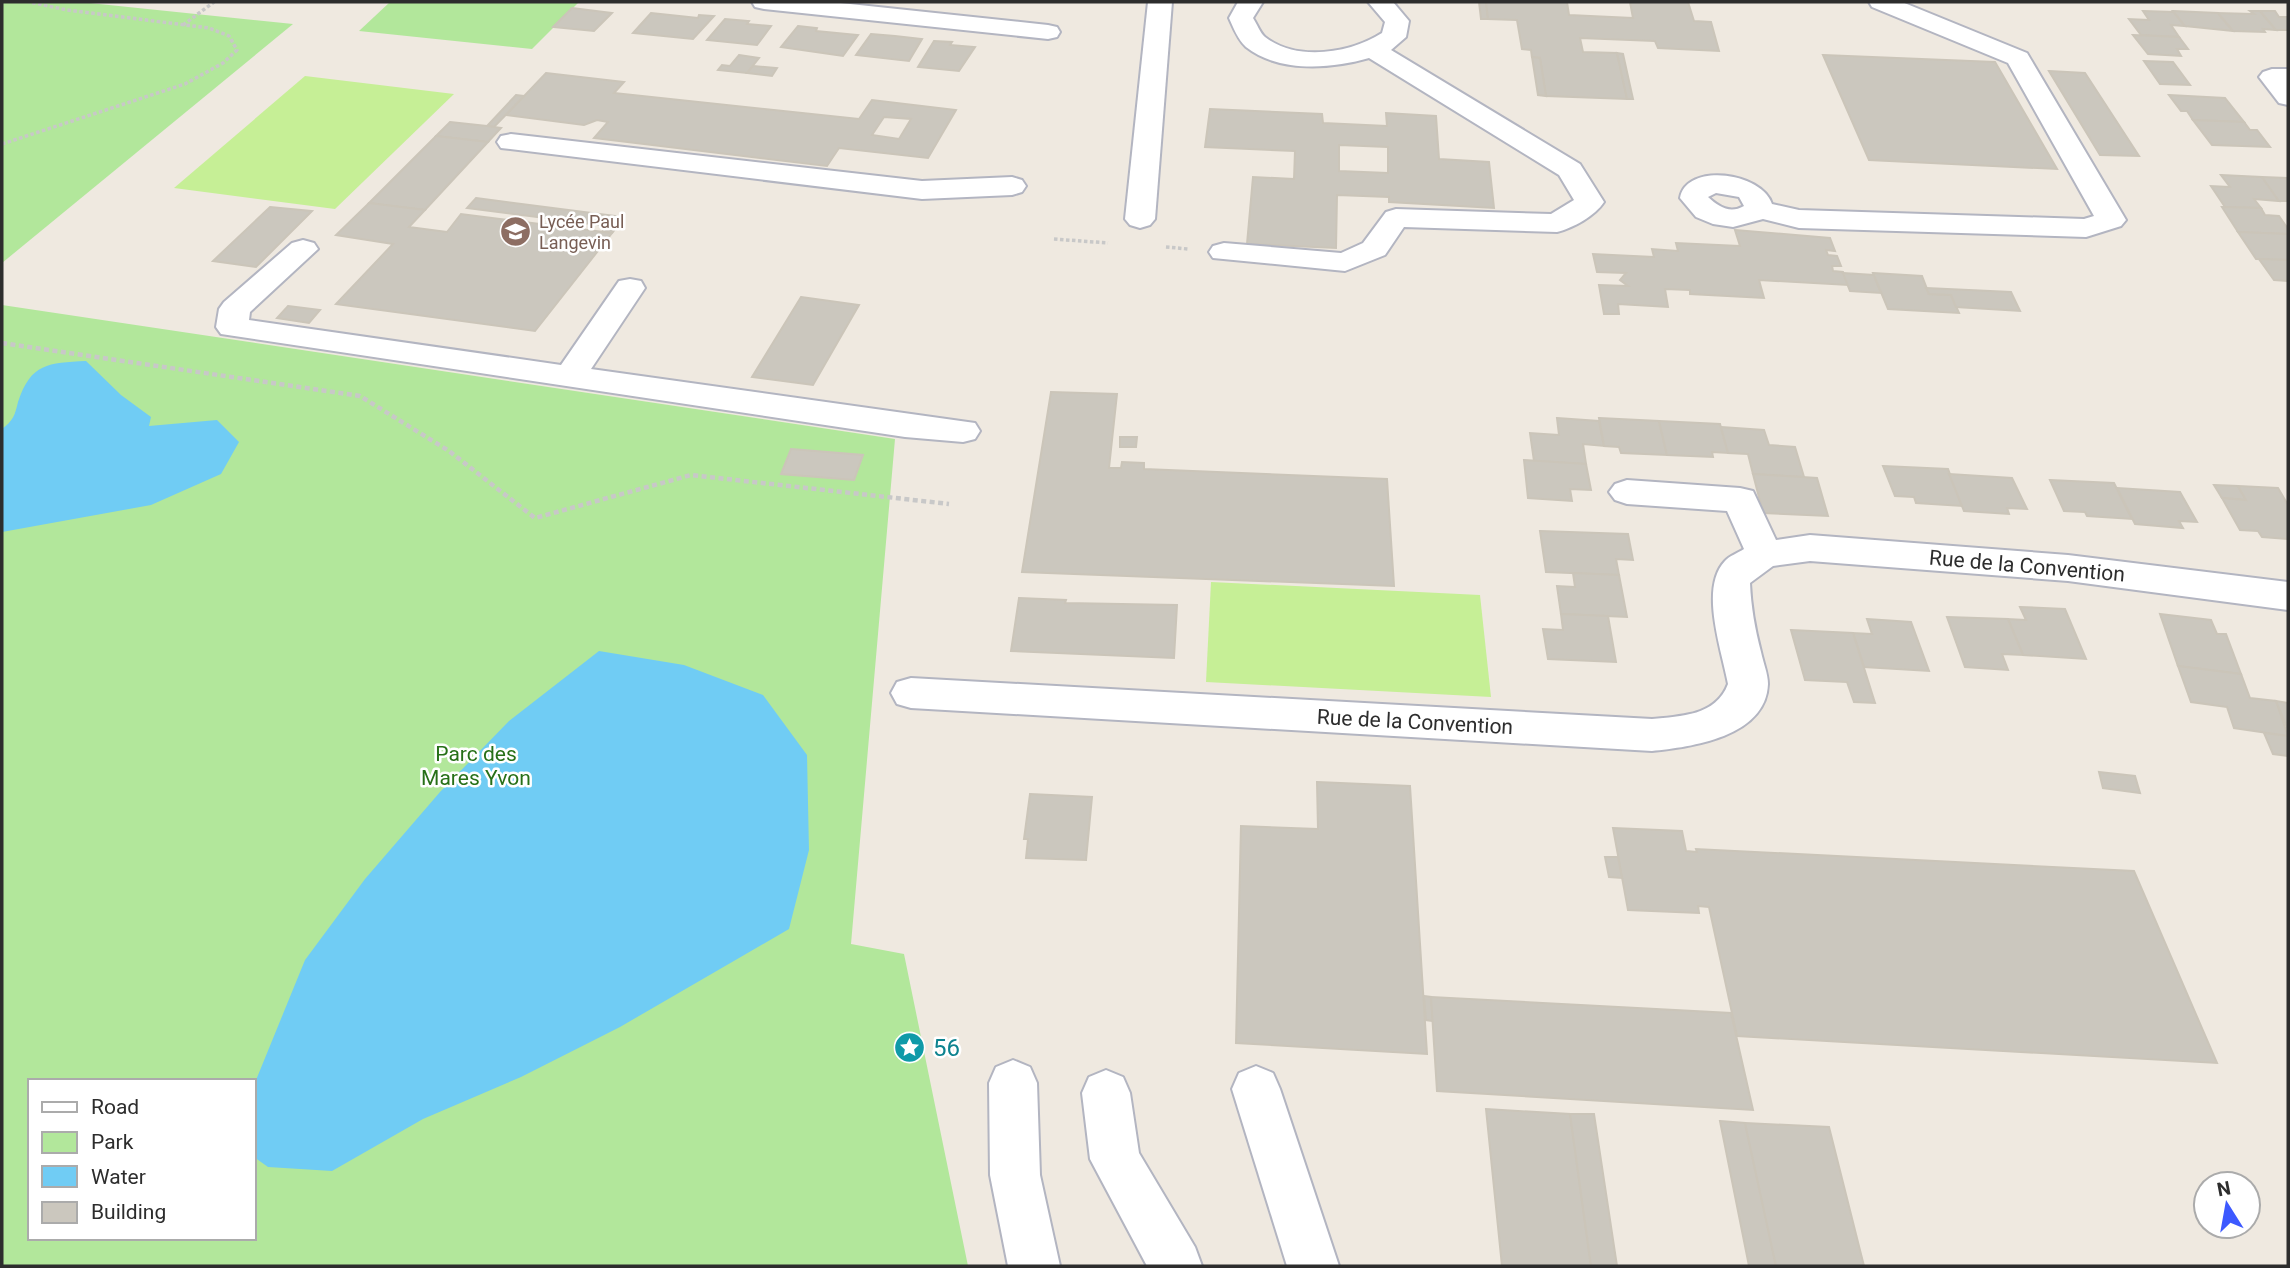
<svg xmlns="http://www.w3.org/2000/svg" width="2290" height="1268" viewBox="0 0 2290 1268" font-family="Roboto,sans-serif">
<rect width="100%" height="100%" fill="#efe9e0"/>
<g fill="#b2e79b" fill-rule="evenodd">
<path d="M2,2h78l213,22 -291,239z"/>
<path d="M390,2h189l-47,47 -173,-18z"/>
<path d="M2,305l893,134 -44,505 53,10 64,312h-966zM30,1081h224v157h-224z"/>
</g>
<g fill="#c6ef96">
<path d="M305,76l149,18 -119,115 -161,-21z"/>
<path d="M1211,582l269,13 11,102 -285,-15z"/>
</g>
<g fill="#70ccf4">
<path d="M86,361l35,34 30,22 -2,9 68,-6 22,22 -18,32 -70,31 -149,27v-103c11,-8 13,-14 16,-27 13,-39 30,-39 68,-41z"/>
<path d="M599,651l85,14 79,30 44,60 2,95 -20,79 -169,98 -99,50 -98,42 -91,52 -64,-4 -14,-10v-72l51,-125 60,-81 75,-87 69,-71z"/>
</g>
<g fill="#cbc7be" stroke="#cbc5b9" stroke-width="2" fill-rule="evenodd">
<path d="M1479,2h7l2,17h-7z"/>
<path d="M1486,2h81l2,13 64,3 -3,-16h58l6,19 17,1 8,29 -61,-3 -3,-7 -75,-3 3,14 34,1 10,46 -81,-3 -6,-38 -8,-1 -1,-7 -9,-1 -5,-29 -29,-1z"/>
<path d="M572,8l40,5 -18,18 -41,-4z"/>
<path d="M2143,11l31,1 11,14 -14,-1 8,12 -38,-2 -12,-16 20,1z"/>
<path d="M2173,11l45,2 15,18 -48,-5z"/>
<path d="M2250,11h10l16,19 -13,-1 2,3 -32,-1 -15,-18 36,1z"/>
<path d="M2260,11h15l4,6h9v13h-12z"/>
<path d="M651,13l47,5 1,-3 15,1 -21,23 -60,-6z"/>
<path d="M725,19l24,2 -2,3 24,2 -14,19 -50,-5z"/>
<path d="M798,26l19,2 -1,3 42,4 -15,21 -62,-9z"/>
<path d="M871,34l24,2 27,3 -13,22 -53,-6z"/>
<path d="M2133,35l46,2 9,12h-11l4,7 -33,-2z"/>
<path d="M934,41l18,1 -2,3 25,2 -16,24 -41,-4z"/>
<path d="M1617,53l6,1 10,45h-6z"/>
<path d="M739,55l20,3 -12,15 -29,-3 4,-5 8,1z"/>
<path d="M1823,55l172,7 62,107 -188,-9z"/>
<path d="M1532,57l8,1 6,38 -8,-1z"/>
<path d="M2144,61l29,1 17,23 -30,-1z"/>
<path d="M753,66l24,2 -5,8 -25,-3z"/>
<path d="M2049,71l36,2 54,83 -39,-1z"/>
<path d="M546,73l78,9 -10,11 245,26 13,-19 84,10 -28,48 -89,-10 -12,18 -233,-28 14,-16 -11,-2 -13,5 -78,-10zM884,117l27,2 -12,20 -27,-4z"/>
<path d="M516,95l8,1 -30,31 -7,-1z"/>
<path d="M2169,95l56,3 19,24 -51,-2 -6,-9h-6z"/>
<path d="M1210,109l112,5 1,9 64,3 -1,-13 50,3 3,43 50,3 5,46 -105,-6v-5l-52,-2 -1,53 -89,-4 6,-67 41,2 1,-28 -90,-4zM1339,145l49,2v26l-49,-2z"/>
<path d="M2193,120l51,2 6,8h7l13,17 -58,-2z"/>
<path d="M450,122l37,4 14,2 -13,14 -52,-6z"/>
<path d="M436,136l52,6 -63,68 -56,-7z"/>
<path d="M2221,175l41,2 17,24 -25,-2 7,9 -36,-1 -14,-21 19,1z"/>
<path d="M2262,177l26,1v23h-9z"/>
<path d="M476,198l139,18 -2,2 10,2 -11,13 -10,-1 5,-6 -140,-18z"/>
<path d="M369,203l56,7 -16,17 38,5 14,-18 151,19 -77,98 -199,-27 57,-60 -57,-9z"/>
<path d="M270,207l42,4 -56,56 -43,-6z"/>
<path d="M2222,207l39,1 4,7 14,1 9,13v5l-50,-2z"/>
<path d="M1735,230l95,8 5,13 -9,-1 2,5 9,1 4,10h-9l1,5 10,1 5,13 -89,-5 5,18 -74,-4v-4l-25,-1 3,18 -50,-3 1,10h-15l-5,-29 29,1 -8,-6 6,-7 -29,-1 -4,-18 61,3 -2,-8 26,2 -2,-8 64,3z"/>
<path d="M2238,232l50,2v26l-32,-1z"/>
<path d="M2259,259l29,1v21l-14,-1z"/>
<path d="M1843,273l31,2 7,18 -31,-2z"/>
<path d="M1873,273l49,3 7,18 22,1 8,18 -71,-4z"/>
<path d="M1926,288l85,4 9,19 -64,-4 -5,-12 -22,-1z"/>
<path d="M801,297l58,8 -46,80 -61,-8z"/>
<path d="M288,306l32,4 -11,13 -32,-5z"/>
<path d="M1051,392l66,2 -8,74h12l1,-6 22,1v6l243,10 7,107 -372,-14z"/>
<path d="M1557,418l42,3 5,25 -21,-2 3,20 -52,-3 -4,-28 29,2z"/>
<path d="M1599,418l60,3 8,34 -46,-2 -2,-6 -15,-1z"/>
<path d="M1659,421l61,3 8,29 -16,-1 1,5 -46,-2z"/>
<path d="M1721,427l43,3 5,15 26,2 9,30 -51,-3 -5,-20 -20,-1z"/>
<path d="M1120,437h17l-1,10h-16z"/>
<path d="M791,449l72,6 -9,25 -73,-6z"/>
<path d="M1524,460l62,4 5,26 -21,-1 2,12 -44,-3z"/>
<path d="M1883,466l65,3 14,37 -46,-3 -2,-6 -19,-1z"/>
<path d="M1753,474l64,4 11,38 -65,-3z"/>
<path d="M1949,474l63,4 15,31 -20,-1 2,6 -45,-3z"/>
<path d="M2050,480l64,3 18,36 -45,-3 -2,-4 -21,-1z"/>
<path d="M2214,485l24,1 8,14 -24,-2z"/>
<path d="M2238,486l40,2 10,17v34l-26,-2 -4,-6 -18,-1 -18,-32 24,2z"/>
<path d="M2117,488l63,4 17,30 -18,-1 4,7 -48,-4z"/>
<path d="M1540,531l88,3 5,26 -17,-1 3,16 -73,-3z"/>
<path d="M1573,573l46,2 8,42 -66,-3 -4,-28 18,1z"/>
<path d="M1019,598l47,2 -1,3 112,2 -3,53 -163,-7z"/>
<path d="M2020,607l45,2 21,50 -63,-4 -15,-36 18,1z"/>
<path d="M1561,614l47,2 8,46 -68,-3 -5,-30 20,1z"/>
<path d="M2160,614l51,6 6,14h9l15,40 -63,-8z"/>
<path d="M1947,617l61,2 15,36 -21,-1 6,16 -43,-3z"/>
<path d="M1867,619l44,3 18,49 -65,-4 -11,-34 19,1z"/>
<path d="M1791,630l62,3 22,70 -21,-1 -7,-20 -42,-2z"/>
<path d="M2178,666l63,8 9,24 26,3 12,35 -54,-8 -7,-21 -36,-5z"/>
<path d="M2276,701l12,2v27z"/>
<path d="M2264,733l24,3v20l-15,-2z"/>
<path d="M2099,772l36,4 5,17 -37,-5z"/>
<path d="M1317,782l93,4 17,268 -191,-11 5,-217 77,3z"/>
<path d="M1030,794l62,3 -6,63 -60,-2 2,-19h-4z"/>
<path d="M1613,828l69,3 4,20 11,1 -1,-3 438,22 83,192 -480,-27 -28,-129 -11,-1 1,7 -71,-3z"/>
<path d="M1605,857h13l4,21 -13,-1z"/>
<path d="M1424,996l7,1 2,24 -7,-1z"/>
<path d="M1431,997l300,16 22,97 -316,-19z"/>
<path d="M1486,1109l84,5 21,152h-89z"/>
<path d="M1570,1114h24l23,152h-26z"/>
<path d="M1720,1121l25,2 31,143h-27z"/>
<path d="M1745,1123l84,4 35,139h-88z"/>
</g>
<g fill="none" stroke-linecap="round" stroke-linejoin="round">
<defs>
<g id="minor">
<path d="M752,2h79l217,23 9,2 3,5 -3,5 -9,2 -284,-30 -9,-2z"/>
<path d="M1148,2h24l-17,217 -5,6 -10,3 -10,-3 -5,-6z"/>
<path d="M1238,2h25l-10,16c4,6 7,15 12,19 32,25 86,16 117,-4l3,-11 -17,-20h25l16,19 -3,16 -15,13 189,114 24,38c-9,14 -31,26 -47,30l-153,-5 -19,28 -40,16 -132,-13 -4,-6 4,-6 11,-3 117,10 22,-10 23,-31 10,-3 155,5 23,-14 -15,-25 -190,-117c-38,11 -90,15 -123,-11 -8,-7 -13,-20 -17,-29z"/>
<path d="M1869,2h33l125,51 99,167 -5,6 -35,11 -287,-9 -36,-9 -30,8 -20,-3 -17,-7 -16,-19c6,-36 82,-26 92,6l27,6 285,9 10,-3 -86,-153 -136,-56zM1716,193l23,4 5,9c-14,8 -25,1 -36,-9z"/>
<path d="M2272,69h16v36l-9,-2 -20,-26 4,-5z"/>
<path d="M511,134l411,47 90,-4 10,3 4,6 -4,6 -10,3 -90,4 -421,-51 -4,-6 4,-6z"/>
<path d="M303,240l11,3 4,6 -68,63 -1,8 312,45 58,-84 11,-2 11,2 4,7 -54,81 384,54 5,8 -5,8 -12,3 -58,-5 -684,-103 -5,-7 3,-18 5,-7 68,-59z"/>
<path d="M1627,480l113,8 13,3 23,49 34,-5 258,20 220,27v28l-220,-29 -258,-20 -37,5 -23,17c1,24 5,46 11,69 2,10 7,22 7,32 -2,53 -77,63 -116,67l-741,-43 -14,-4 -6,-11 6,-11 14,-4 741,41c29,-3 64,-3 76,-35 -6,-33 -29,-96 -3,-123 4,-5 13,-8 19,-12l-17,-38 -100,-7 -12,-4 -6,-8 6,-8z"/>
<path d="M1013,1060l17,7 7,16 3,92 20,91h-52l-18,-91 -1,-92 7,-16z"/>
<path d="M1256,1066l17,7 7,16 59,177h-52l-55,-177 7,-16z"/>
<path d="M1106,1070l17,7 7,16 9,60 56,94 7,19h-55l-57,-107 -8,-66 7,-16z"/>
</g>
</defs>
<use href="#minor" stroke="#b3b5c1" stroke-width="4"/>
<g stroke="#c8c8c8" stroke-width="3.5" stroke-dasharray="3.5 2.5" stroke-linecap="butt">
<path d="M183,25l31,-23"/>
<path d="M2,144l183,-60 38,-21 14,-13 -8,-14 -20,-8 -142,-18 -38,-8"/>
<path d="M1054,239l54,4"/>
<path d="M1166,247l22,2"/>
</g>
<path stroke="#c8c8c8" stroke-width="4.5" stroke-dasharray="5 3.5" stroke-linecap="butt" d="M2,343l358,53 89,55 86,67 156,-43 258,29"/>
<use href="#minor" fill="#fff" fill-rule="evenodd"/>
</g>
<defs>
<symbol id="school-disc" viewBox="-11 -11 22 22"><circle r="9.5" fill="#8d6e63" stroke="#fff"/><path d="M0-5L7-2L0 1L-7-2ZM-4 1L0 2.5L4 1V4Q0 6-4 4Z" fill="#fff"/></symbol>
<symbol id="sight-disc" viewBox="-11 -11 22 22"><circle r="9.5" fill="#0f9aa8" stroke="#fff"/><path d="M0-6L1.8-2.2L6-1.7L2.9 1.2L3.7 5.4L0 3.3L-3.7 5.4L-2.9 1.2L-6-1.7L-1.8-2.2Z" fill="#fff"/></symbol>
</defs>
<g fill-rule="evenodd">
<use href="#school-disc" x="498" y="214" width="35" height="35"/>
<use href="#sight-disc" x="892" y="1030" width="35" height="35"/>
</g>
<g text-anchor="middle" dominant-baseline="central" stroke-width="5" stroke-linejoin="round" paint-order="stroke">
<g font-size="18" fill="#785e54" stroke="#fff" text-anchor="start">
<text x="539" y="221">Lycée Paul<tspan x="539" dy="21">Langevin</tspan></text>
</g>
<g font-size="21" fill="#2d2d2d" stroke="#fff">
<text transform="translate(2027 566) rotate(5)">Rue de la Convention</text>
<text transform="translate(1415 722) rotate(3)">Rue de la Convention</text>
</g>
<g font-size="21" fill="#277018" stroke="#fff">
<text x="476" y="754">Parc des<tspan x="476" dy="24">Mares Yvon</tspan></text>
</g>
<g font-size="24" fill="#0d838f" stroke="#fff" text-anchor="start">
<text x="933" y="1048">56</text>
</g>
</g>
<rect width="2290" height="1268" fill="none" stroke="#2d2d2d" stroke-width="7"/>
<rect x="28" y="1079" width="228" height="161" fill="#ffffff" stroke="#ababab" stroke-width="2"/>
<rect x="42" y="1102" width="35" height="10" fill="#ffffff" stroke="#ababab" stroke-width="2"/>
<text x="91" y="1114" font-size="21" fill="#2d2d2d">Road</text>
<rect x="42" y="1132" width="35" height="21" fill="#b2e79b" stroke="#ababab" stroke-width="2"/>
<text x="91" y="1149" font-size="21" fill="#2d2d2d">Park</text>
<rect x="42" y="1166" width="35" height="21" fill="#70ccf4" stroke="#ababab" stroke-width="2"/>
<text x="91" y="1184" font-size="21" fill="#2d2d2d">Water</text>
<rect x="42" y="1202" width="35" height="21" fill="#cbc7be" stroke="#ababab" stroke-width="2"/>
<text x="91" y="1219" font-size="21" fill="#2d2d2d">Building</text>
<g transform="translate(2227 1205) rotate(349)"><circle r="33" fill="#ffffff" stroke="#ababab" stroke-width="2"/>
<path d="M0-5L12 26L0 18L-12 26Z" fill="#3d59ff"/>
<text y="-10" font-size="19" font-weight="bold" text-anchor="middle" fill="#2d2d2d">N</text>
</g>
</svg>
